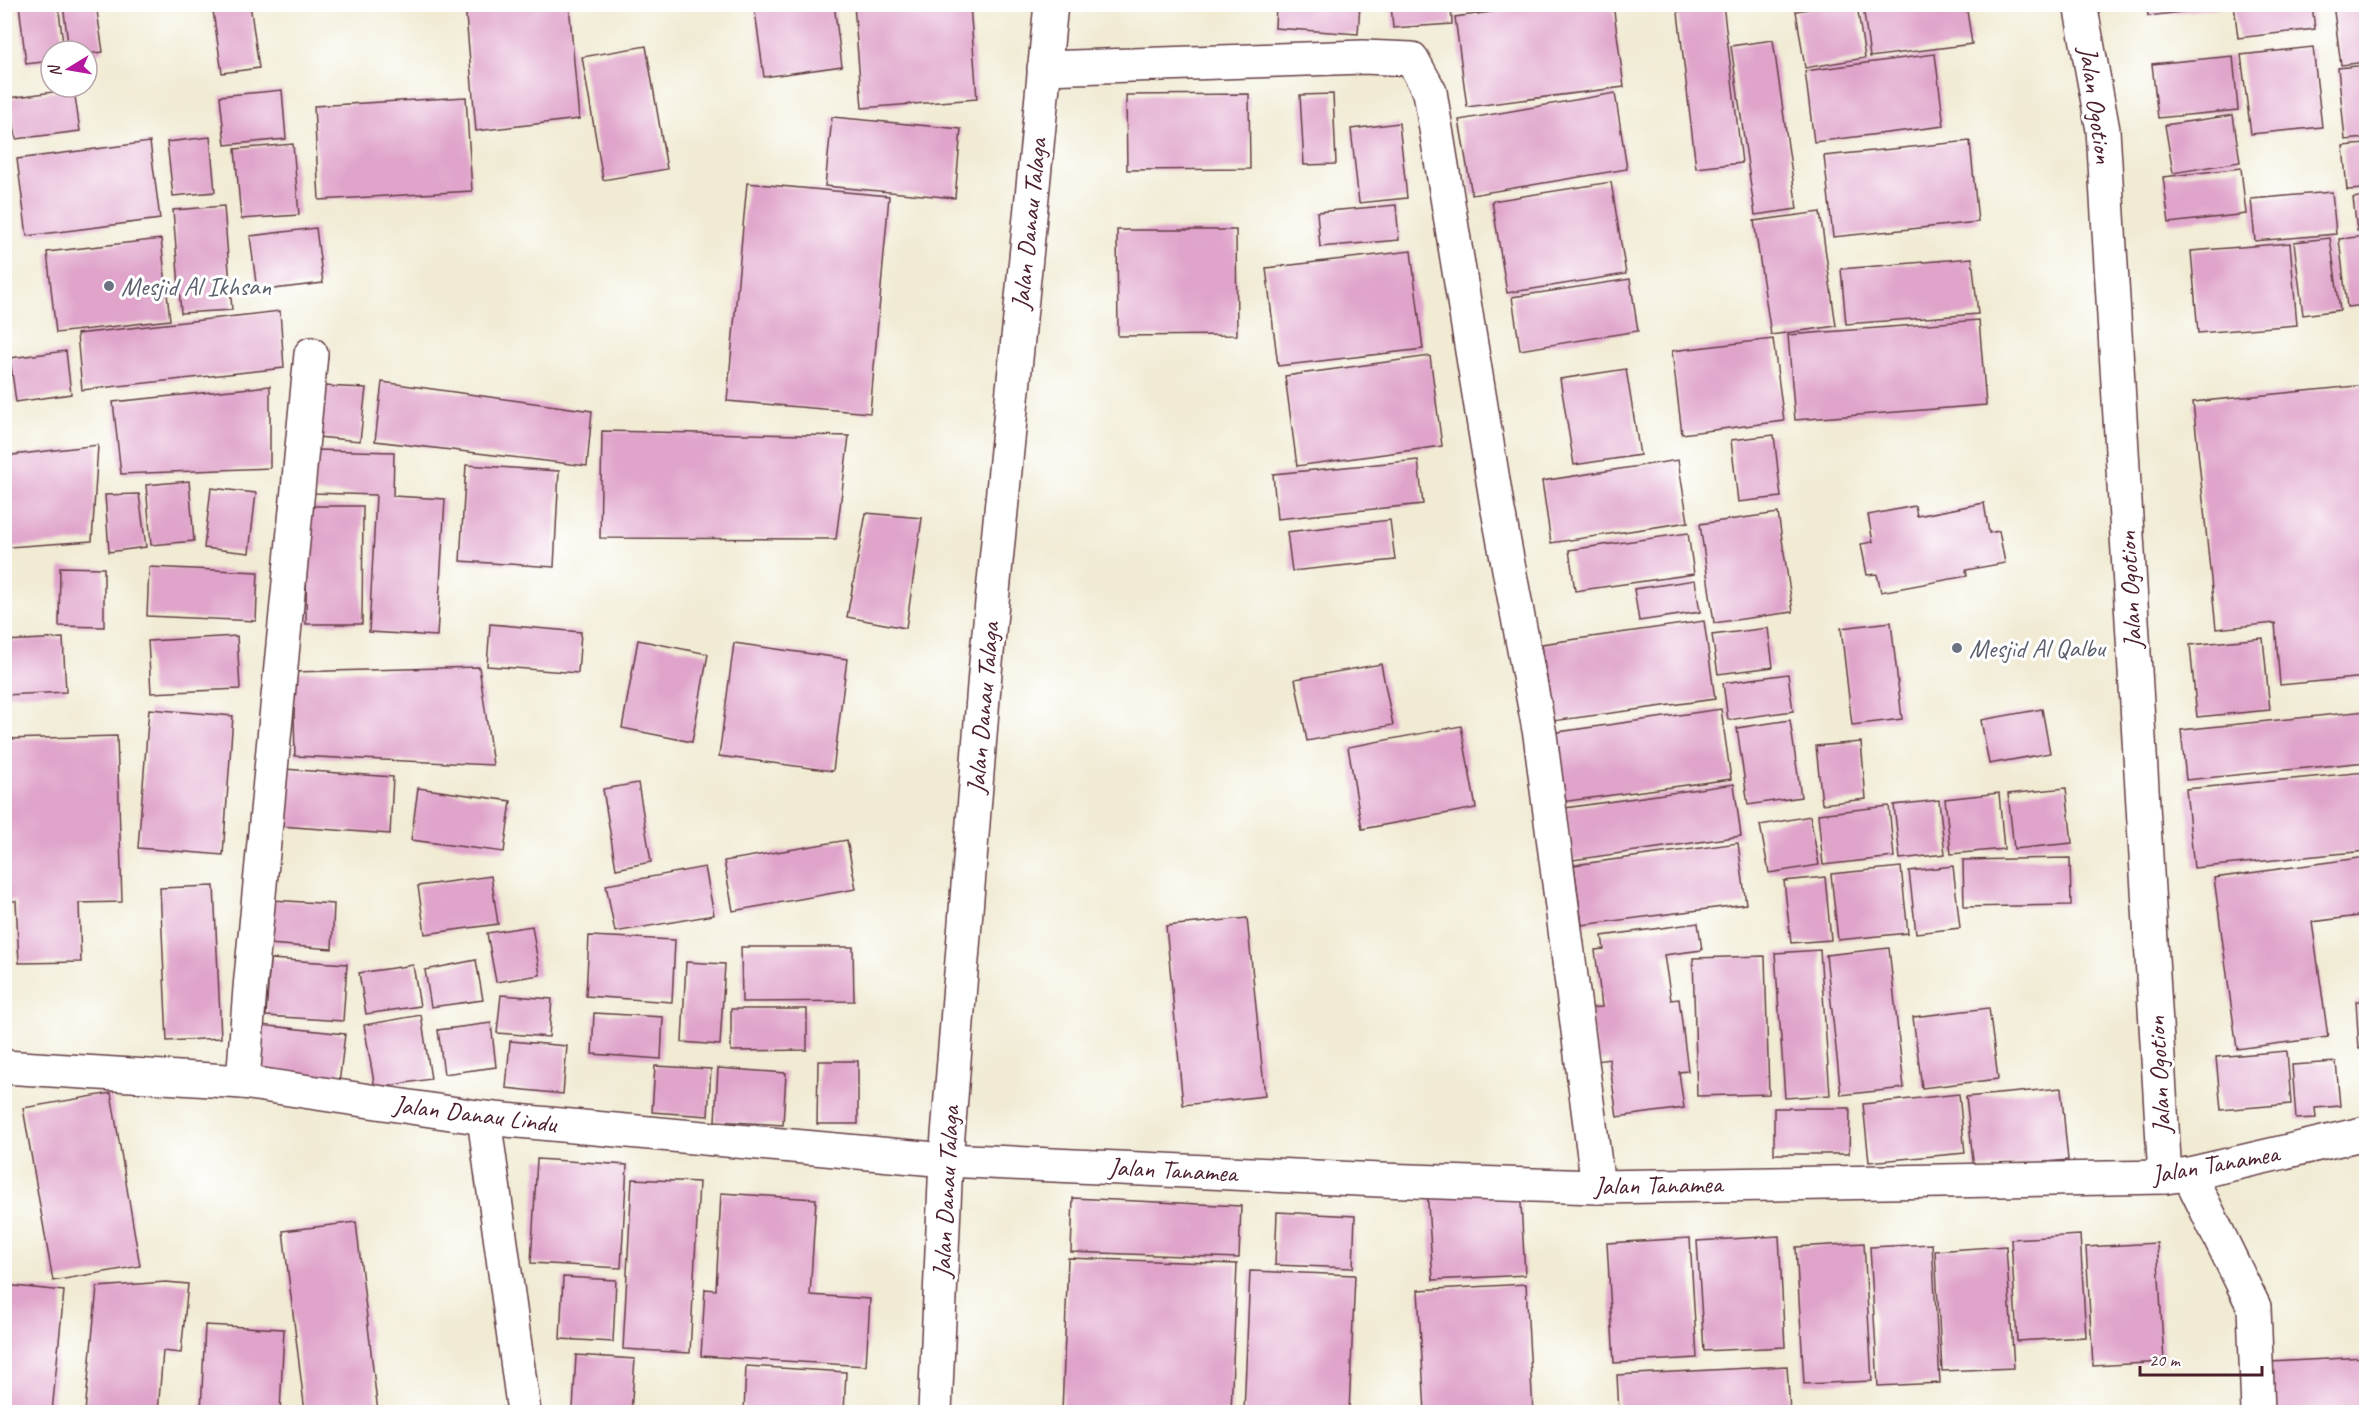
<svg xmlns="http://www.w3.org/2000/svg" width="2371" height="1417" viewBox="0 0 2371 1417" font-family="Caveat,sans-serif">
<rect width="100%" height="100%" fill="#fff"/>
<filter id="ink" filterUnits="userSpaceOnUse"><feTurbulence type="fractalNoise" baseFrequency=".0167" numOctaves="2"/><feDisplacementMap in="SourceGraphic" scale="12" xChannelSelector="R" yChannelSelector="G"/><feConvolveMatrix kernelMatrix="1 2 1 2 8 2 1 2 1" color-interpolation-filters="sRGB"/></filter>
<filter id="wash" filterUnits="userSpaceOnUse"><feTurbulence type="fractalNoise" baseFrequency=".008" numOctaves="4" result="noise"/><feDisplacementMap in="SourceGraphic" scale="24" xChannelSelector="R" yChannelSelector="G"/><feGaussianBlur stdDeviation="1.35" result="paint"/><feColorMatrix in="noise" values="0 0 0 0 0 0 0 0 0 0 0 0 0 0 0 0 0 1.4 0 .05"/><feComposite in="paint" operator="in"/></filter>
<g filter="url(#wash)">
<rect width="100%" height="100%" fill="#f1ebd4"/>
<g id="blocks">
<g fill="#e0a4cb">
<path d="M19,4h39l6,47h-13v10l-25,3z"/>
<path d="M63,4h33l7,48 -16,2v-3h-18z"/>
<path d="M212,4h38l9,64 -37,5z"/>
<path d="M465,4h104l10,115 -103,12z"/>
<path d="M754,4h80l8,62 -78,11z"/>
<path d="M854,4h116l7,95 -115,9z"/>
<path d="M1276,4h84l-2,30 -83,-6z"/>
<path d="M1391,4h60l1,20 -59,4z"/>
<path d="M1550,4h63l11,83 -157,20 -12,-90z"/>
<path d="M1677,4h46l19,159 -46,5z"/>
<path d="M1878,4h88l6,40 -102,13 -7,-51z"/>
<path d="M2147,4h84v2l-83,10z"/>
<path d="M2333,4h33v58l-25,3z"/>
<path d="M1834,5h23l8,53 -60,10 -9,-57z"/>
<path d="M2234,5h78l3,24 -77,9z"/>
<path d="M1773,40l24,169 -42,6 -24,-169z"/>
<path d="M646,46l21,123 -64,11 -21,-123z"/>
<path d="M2313,47l9,80 -71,7 -10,-79z"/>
<path d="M1935,54l9,72 -130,16 -9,-71z"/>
<path d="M2233,56l5,54 -80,8 -6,-54z"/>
<path d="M2366,65v73l-21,2 -7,-72z"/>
<path d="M74,89l6,42 -64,8 -6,-41z"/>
<path d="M282,90l4,49 -61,6 -5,-49z"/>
<path d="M1615,93l12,76 -155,26 -13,-75z"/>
<path d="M1249,94l1,75 -123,1 -1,-75z"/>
<path d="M1333,94l3,70 -32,1 -4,-70z"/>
<path d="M466,97l6,94 -153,9 -5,-94z"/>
<path d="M2233,115l7,47 -67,11 -8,-48z"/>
<path d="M832,117l129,12 -6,69 -130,-12z"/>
<path d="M1399,123l8,75 -48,5 -8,-74z"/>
<path d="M210,137l5,55 -42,4 -6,-54z"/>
<path d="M1970,141l8,81 -145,15 -9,-81z"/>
<path d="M150,142l10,77 -133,17 -10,-77z"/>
<path d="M293,144l6,71 -58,4 -6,-70z"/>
<path d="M2366,144v45l-19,1 -4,-44z"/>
<path d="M2241,168l5,46 -77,9 -6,-46z"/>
<path d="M1611,182l15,92 -119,19 -15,-92z"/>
<path d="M747,183l142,13 -19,217 -143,-12z"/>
<path d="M2332,192l4,42 -81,7 -4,-42z"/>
<path d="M2366,196v34l-9,1 -4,-33z"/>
<path d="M1396,205l3,35 -79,7 -3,-35z"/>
<path d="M224,206l8,104 -51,3 -8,-103z"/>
<path d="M1820,212l16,114 -65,9 -17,-114z"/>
<path d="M316,228l7,55 -66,8 -7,-55z"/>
<path d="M1117,230h119l1,105 -119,1z"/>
<path d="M2366,236v69l-19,2 -8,-68z"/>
<path d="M2330,238l10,72 -37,5 -9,-73z"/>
<path d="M161,239l9,81 -114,13 -9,-81z"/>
<path d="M2290,243l7,82 -99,8 -7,-82z"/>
<path d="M1411,251l12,98 -145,17 -12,-98z"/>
<path d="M1972,258l6,56 -132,10 -5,-55z"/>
<path d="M1630,279l8,52 -118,19 -8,-53z"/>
<path d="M280,311l4,57 -202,22 -5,-56z"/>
<path d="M1979,320l7,85 -191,15 -7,-85z"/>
<path d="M1773,339l11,82 -102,13 -10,-83z"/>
<path d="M66,351l5,43 -55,8 -6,-44z"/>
<path d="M1430,356l12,90 -145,20 -12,-90z"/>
<path d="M1626,369l14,86 -66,10 -14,-86z"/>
<path d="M382,382l210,29 -5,55 -212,-25z"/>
<path d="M2366,385v292l-86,8 -5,-62 -59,6 -23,-227z"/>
<path d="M270,386v82l-149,6 -8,-72z"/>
<path d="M322,386l44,2 -6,53 -43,-4z"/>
<path d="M602,431l247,5 -13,103 -236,-1z"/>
<path d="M1774,435l7,62 -43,5 -7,-62z"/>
<path d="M98,445l-6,96 -83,6 -5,-26v-65z"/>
<path d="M315,450l79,2 -1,44 52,3 -8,137 -68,-4 7,-137 -62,-2z"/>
<path d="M1418,460l5,44 -146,15 -4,-45z"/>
<path d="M1678,460l10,62 -137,21 -9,-62z"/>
<path d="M466,465l93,6 -5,96 -94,-6z"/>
<path d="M189,481l5,60 -43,4 -5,-60z"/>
<path d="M211,488l45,5 -7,60 -45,-5z"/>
<path d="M139,494l7,53 -37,5 -4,-57z"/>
<path d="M1984,503l5,30 10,-2 6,32 -39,7 1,6 -86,16 -4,-18 -10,1 -6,-31 12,-2 -5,-27 47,-9 2,10z"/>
<path d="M307,506h56l-1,118h-56z"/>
<path d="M866,513l56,5 -16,110 -59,-11z"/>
<path d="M1778,513l15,99 -79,11 -14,-99z"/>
<path d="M1390,520l5,40 -103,11 -5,-39z"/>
<path d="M1688,533l6,41 -119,17 -6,-41z"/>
<path d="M60,567l44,1v59l-45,-1z"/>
<path d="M149,567l109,5 -2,49 -109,-5z"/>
<path d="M1695,580l5,32 -61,9 -5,-32z"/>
<path d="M1704,621l11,78 -162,22 -11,-77z"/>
<path d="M1891,622l11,97 -50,6 -11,-97z"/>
<path d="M490,624l91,8 -3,41 -91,-7z"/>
<path d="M1768,628l5,39 -55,7 -6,-39z"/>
<path d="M237,636l3,53 -89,4 -3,-52z"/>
<path d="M63,638l3,54 -62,3v-54z"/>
<path d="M2263,638l7,72 -73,7 -7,-72z"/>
<path d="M638,640l70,14 -16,88 -70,-14z"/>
<path d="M734,643l113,16 -14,112 -114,-15z"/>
<path d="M1381,664l12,61 -86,16 -12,-62z"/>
<path d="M479,667l14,98 -198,-9 -2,-84z"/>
<path d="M1788,674l5,37 -65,9 -5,-37z"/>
<path d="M149,709l84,7 -10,139 -85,-7z"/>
<path d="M1721,709l10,70 -170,23 -10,-69z"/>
<path d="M2042,709l8,44 -61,11 -8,-44z"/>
<path d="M2366,711v51l-180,18 -5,-50z"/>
<path d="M1790,720l11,77 -53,8 -11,-77z"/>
<path d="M1461,726l15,82 -114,21 -14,-82z"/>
<path d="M117,736l5,166 -43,1 2,59 -62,1 -3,-62h-11v-162z"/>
<path d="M1861,742l5,57 -44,5 -6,-58z"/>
<path d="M284,769l109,8 -3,57 -110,-8z"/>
<path d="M2366,772v79l-172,17 -8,-79z"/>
<path d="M638,783l13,79 -35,7 -13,-80z"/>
<path d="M1734,784l7,52 -168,24 -8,-52z"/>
<path d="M418,788l93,13 -7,51 -93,-12z"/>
<path d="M2066,788l6,55 -58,6 -6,-55z"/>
<path d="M1999,793l5,56 -53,5 -6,-55z"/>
<path d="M1939,800l6,54 -45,5 -6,-54z"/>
<path d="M1889,806l5,51 -71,8 -5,-51z"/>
<path d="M1810,816l9,49 -50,8 -9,-48z"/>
<path d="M847,840l9,49 -123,22 -9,-50z"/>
<path d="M1738,843l8,61 -164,21 -8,-60z"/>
<path d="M2366,857v58l-54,7 16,115 -91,12 -23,-171z"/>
<path d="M2070,858l1,47 -107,2 -1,-47z"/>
<path d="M1953,866l7,62 -44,5 -7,-62z"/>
<path d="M705,867l9,48 -99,17 -9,-47z"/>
<path d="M1901,867l7,66 -70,7 -7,-66z"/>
<path d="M491,876l7,48 -73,10 -7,-48z"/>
<path d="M1825,877l6,63 -40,3 -7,-62z"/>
<path d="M214,886l7,152 -54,3 -7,-153z"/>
<path d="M272,900l62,4 -2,45 -63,-5z"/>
<path d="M1247,918l18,178 -82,9 -17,-179z"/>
<path d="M1698,923l4,27 -38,5 7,45 8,-1 9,72 -9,1 5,36 -67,9 -8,-58 -12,2 -7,-53 12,-1 -7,-57 9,-1 -2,-13z"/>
<path d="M532,926l8,49 -44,7 -9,-49z"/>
<path d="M589,936l86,4 -3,62 -86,-6z"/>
<path d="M741,947h112l1,54 -112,1z"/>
<path d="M1889,948l15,140 -63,7 -15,-140z"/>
<path d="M1820,950l10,145 -45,3 -10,-145z"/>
<path d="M1765,956l4,138 -72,2 -4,-138z"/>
<path d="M270,959l77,5 -4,57 -77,-5z"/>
<path d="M476,960l7,40 -52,7 -6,-37z"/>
<path d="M686,962l39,2 -5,81 -38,-3z"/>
<path d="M413,965l7,41 -54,8 -7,-41z"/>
<path d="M501,995l51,4 -3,38 -52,-4z"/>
<path d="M2356,1001h10v47l-7,1z"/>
<path d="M1989,1008l9,71 -76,9 -9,-71z"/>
<path d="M731,1009h76v41l-76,1z"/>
<path d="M594,1013l69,4 -2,42 -69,-5z"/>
<path d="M421,1015l10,64 -56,9 -11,-63z"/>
<path d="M491,1023l5,44 -52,7 -6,-44z"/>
<path d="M260,1025l85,9 -6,50 -85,-11z"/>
<path d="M510,1041l57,5 -4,48 -57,-6z"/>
<path d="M2287,1051l4,53 -70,6 -5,-53z"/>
<path d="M818,1061h40v63h-41z"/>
<path d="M2336,1062l4,44 -25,2 1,10 -20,1 -4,-54z"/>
<path d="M655,1066l56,3 -3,47 -56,-4z"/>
<path d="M718,1068l68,5 -3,52 -68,-4z"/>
<path d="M2061,1088l7,72 -94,9 -8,-72z"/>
<path d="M111,1093l29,173 -87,15 -30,-173z"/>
<path d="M1959,1094l6,59 -96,9 -6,-58z"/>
<path d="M1774,1108h76l-1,46h-75z"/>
<path d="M537,1159l90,6 -6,103 -90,-5z"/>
<path d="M632,1179l67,3 -9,171 -67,-4z"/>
<path d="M1520,1185l5,90 -92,5 -6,-91z"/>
<path d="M721,1193l95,6 -6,96 60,4 -4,67 -165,-10 4,-67 11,1z"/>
<path d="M1073,1198l168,8 -2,52 -168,-6z"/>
<path d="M1277,1212l78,4 -2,52 -78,-3z"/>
<path d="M356,1222l22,190h-73l-22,-181z"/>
<path d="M2080,1235l6,102 -69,4 -6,-102z"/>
<path d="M1779,1236l6,111 -81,4 -7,-110z"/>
<path d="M1690,1238l7,120 -83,5 -7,-120z"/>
<path d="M1864,1243l8,138 -68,3 -8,-137z"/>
<path d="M2157,1243l7,119 -71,4 -7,-119z"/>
<path d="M1932,1244l8,139 -62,3 -8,-139z"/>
<path d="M2006,1246l8,122 -72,3 -7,-120z"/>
<path d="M1068,1258l169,6 -6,148h-169z"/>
<path d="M1250,1271l105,4 -6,137h-105z"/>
<path d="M563,1277l53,3 -3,62 -53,-3z"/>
<path d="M166,1282l22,2 -7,69 -18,-2 -5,61h-73l12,-125z"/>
<path d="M1526,1284l7,128h-108l-7,-122z"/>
<path d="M4,1285l60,6 -12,121h-48z"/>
<path d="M205,1325l79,4 -4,83h-79z"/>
<path d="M576,1355l59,4 -4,53 -58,-3z"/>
<path d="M2366,1357v55h-93l-3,-50z"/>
<path d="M746,1366l100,6 -2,40h-100z"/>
<path d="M1787,1366l3,46h-171l-2,-37z"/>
</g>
</g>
</g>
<g filter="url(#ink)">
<use href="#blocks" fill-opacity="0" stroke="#633e44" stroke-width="1.5"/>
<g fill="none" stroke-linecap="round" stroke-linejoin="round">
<defs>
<g id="minor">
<path d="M2080,4l23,126 62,1047"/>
<path d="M1044,68l319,-11 49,2 18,33 67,413 43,230 58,452"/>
<path d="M4,1067l239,15 241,36 462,42 434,20 218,7 567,-10 24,-3 177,-41"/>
<path d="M243,1082l7,-94 61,-634"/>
<path d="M484,1118l40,294"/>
<path d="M2189,1174l65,133 4,105"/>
</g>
<path id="tertiary" d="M935,1412l11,-252 39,-487 66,-669"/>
</defs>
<use href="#minor" stroke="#633e44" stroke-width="36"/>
<use href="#tertiary" stroke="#633e44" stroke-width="36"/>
<use href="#minor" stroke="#fff" stroke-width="33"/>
<use href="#tertiary" stroke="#fff" stroke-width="33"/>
</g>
</g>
<g fill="#6b7280" stroke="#fff" stroke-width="2">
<circle cx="109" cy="286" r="6"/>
<circle cx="1957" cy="648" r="6"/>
</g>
<g text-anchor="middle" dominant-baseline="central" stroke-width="6" stroke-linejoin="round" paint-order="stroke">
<g font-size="26" fill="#4a1f2b" stroke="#fff">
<text transform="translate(2096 105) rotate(82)">Jalan Ogotion</text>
<text transform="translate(1029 224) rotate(-84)">Jalan Danau Talaga</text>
<text transform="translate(2130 590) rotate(-93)">Jalan Ogotion</text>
<text transform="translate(983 708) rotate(-85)">Jalan Danau Talaga</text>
<text transform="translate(2159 1075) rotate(-93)">Jalan Ogotion</text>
<text transform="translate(475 1114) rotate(7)">Jalan Danau Lindu</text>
<text transform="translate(2215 1164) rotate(-10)">Jalan Tanamea</text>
<text transform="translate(1173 1170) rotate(3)">Jalan Tanamea</text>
<text transform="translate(1658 1185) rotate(-1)">Jalan Tanamea</text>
<text transform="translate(946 1192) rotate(-87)">Jalan Danau Talaga</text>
</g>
<g font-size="26" fill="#5b616d" stroke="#fff" text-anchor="start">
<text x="121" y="286">Mesjid Al Ikhsan</text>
<text x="1969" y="648">Mesjid Al Qalbu</text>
</g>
</g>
<rect width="2371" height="1417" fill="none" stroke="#fff" stroke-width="24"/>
<g transform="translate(69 69) rotate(259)"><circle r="28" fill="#ffffff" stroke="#b7a5aa" stroke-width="1.5"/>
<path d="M0-4.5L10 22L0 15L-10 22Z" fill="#b5179e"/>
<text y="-9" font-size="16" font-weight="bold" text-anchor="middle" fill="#4a1f2b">N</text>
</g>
<path d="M2140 1366v9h122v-9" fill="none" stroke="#4a1f2b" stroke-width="3"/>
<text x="2149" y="1366" font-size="18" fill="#4a1f2b" stroke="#ffffff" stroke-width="4.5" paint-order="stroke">20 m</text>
</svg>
